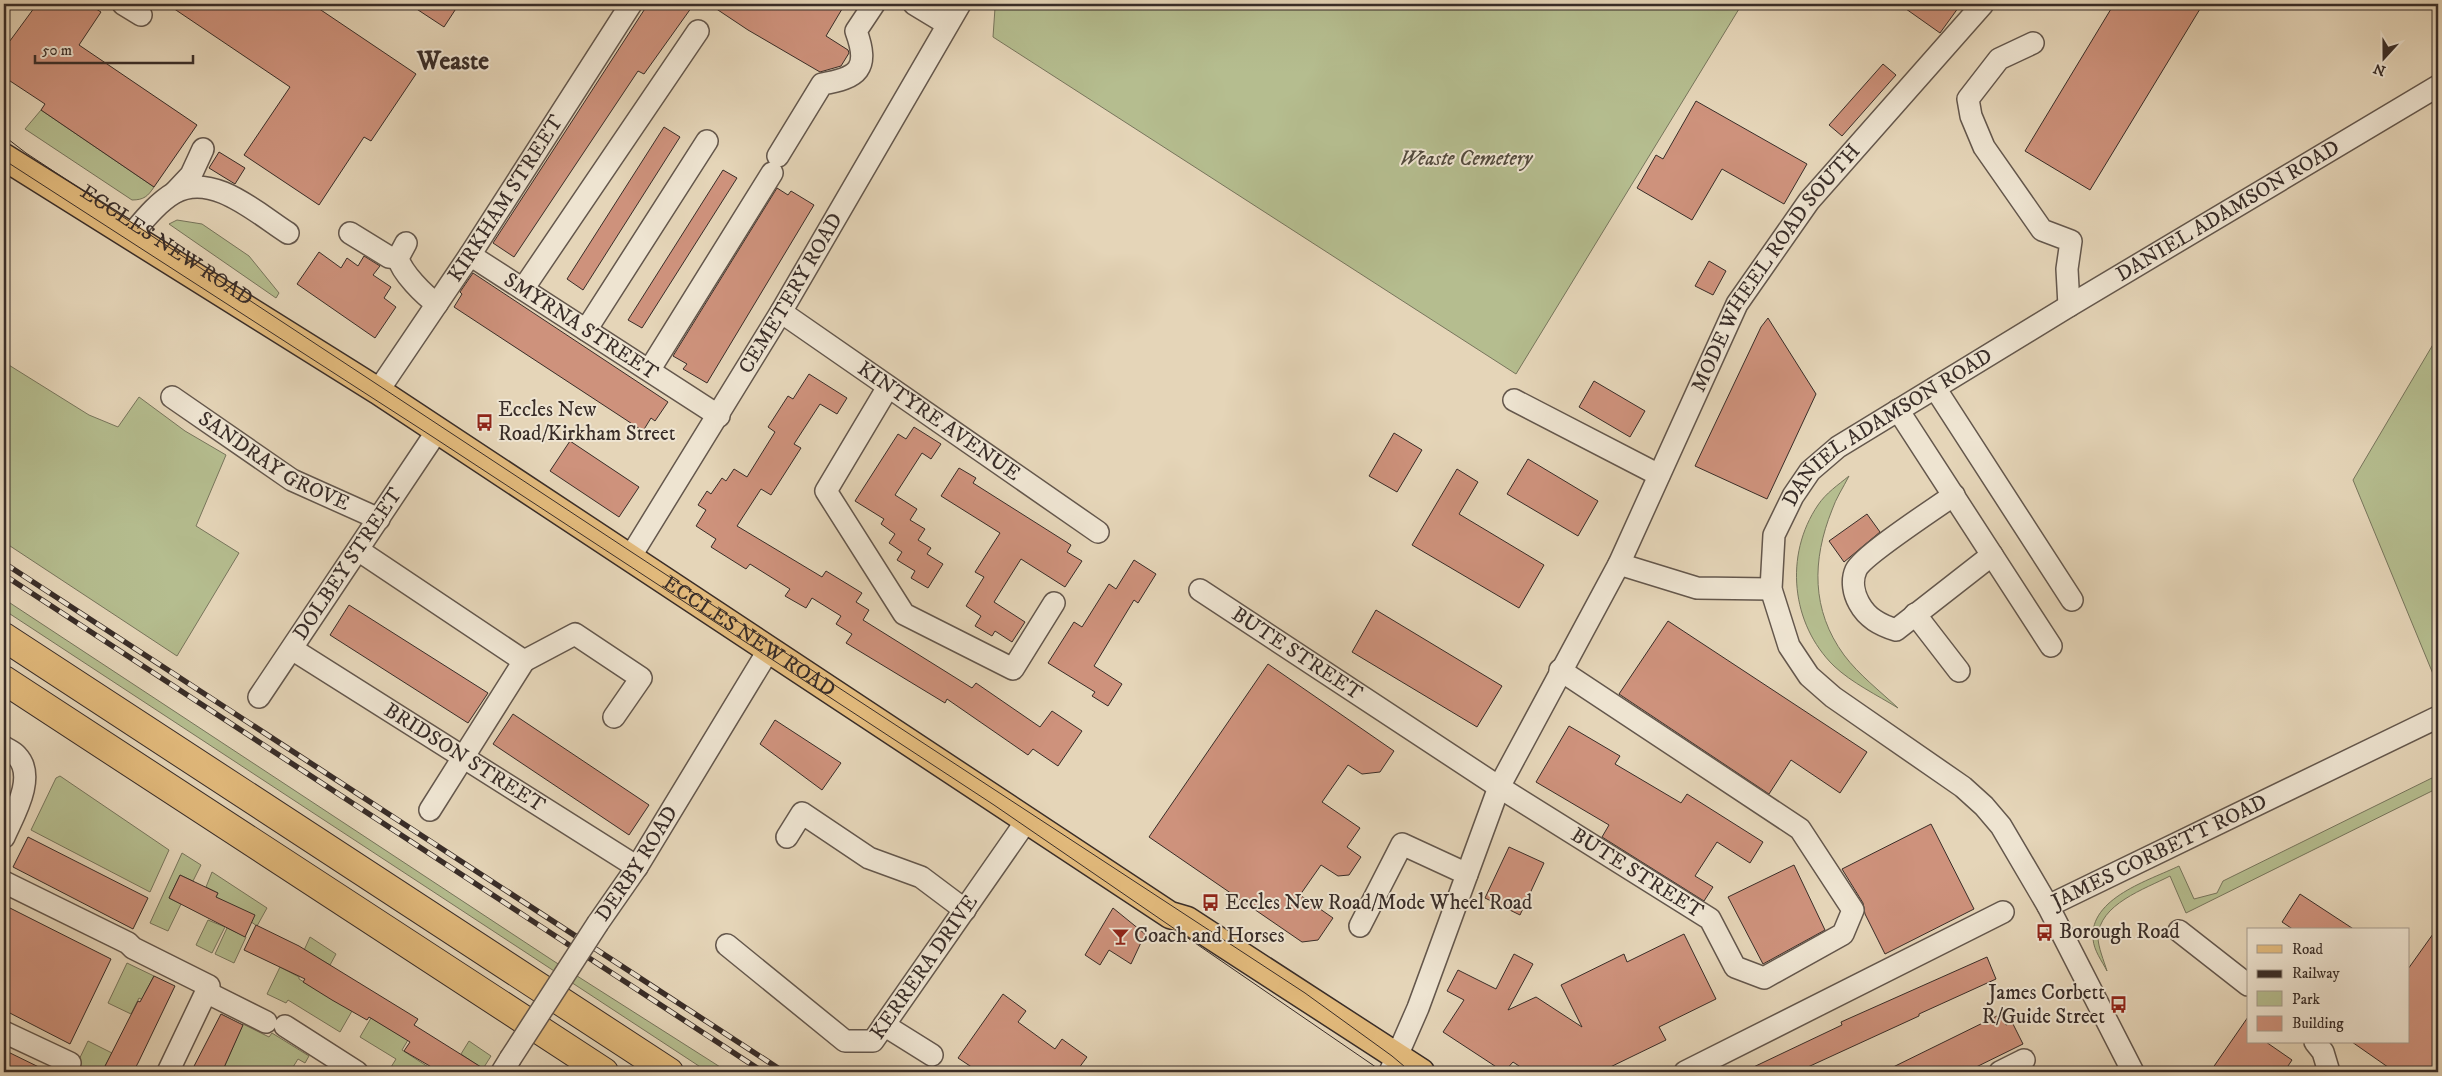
<svg xmlns="http://www.w3.org/2000/svg" width="2442" height="1076" viewBox="0 0 2442 1076" font-family="'IM FELL DW Pica',serif">
<rect width="100%" height="100%" fill="#e5d5b8"/>
<filter id="stains"><feTurbulence type="fractalNoise" baseFrequency=".004" numOctaves="4"/><feColorMatrix values="0 0 0 0 .2 0 0 0 0 .09 0 0 0 0 .02 0 0 0 .5 -.17"/></filter>
<radialGradient id="worn" r=".72"><stop offset=".6" stop-color="#630" stop-opacity="0"/><stop offset="1" stop-color="#630" stop-opacity=".3"/></radialGradient>
<g fill="#b5bd8f" stroke="#77755c">
<path d="M990,4h752l-226,370 -523,-337 2,-29z"/>
<path d="M41,110l113,77c-6,9 -10,13 -22,13l-107,-71z"/>
<path d="M177,220l25,4 47,32 30,37 -3,5 -107,-74z"/>
<path d="M2438,336v350l-85,-206z"/>
<path d="M4,362l85,53 29,12 21,-30 46,34 41,24 -30,71 43,27 -62,103 -173,-114z"/>
<path d="M1849,476c-6,12 -13,22 -17,34 -20,50 -21,100 12,145 15,20 36,36 54,53 -21,-13 -46,-25 -64,-42 -43,-42 -50,-111 -16,-161 8,-12 20,-20 31,-29z"/>
<path d="M4,599l548,361 176,112h-20l-704,-462z"/>
<path d="M2438,775v13l-252,125 -16,-37c-25,13 -71,28 -72,61 0,10 6,24 9,34 -5,-10 -13,-20 -14,-32 -4,-41 57,-59 86,-73l15,33 23,-6 6,-12z"/>
<path d="M60,776l109,74 -19,42 -119,-62 25,-52z"/>
<path d="M182,853l19,12 -8,16 -13,-6 -11,23 12,6 -13,27 -18,-8z"/>
<path d="M212,872l55,36 -10,18 -41,-29 2,-4 -12,-6z"/>
<path d="M208,920l17,7 -13,26 -16,-8z"/>
<path d="M227,928l19,9 -12,26 -19,-9z"/>
<path d="M310,937l26,17 -6,11 -12,-7 -17,-1z"/>
<path d="M127,963l27,13 -9,17 8,12 -14,-7 -8,16 -23,-11z"/>
<path d="M280,967l19,10v2l53,32 -12,21 -52,-32 -2,3 -19,-9z"/>
<path d="M371,1018l37,22 -6,10 34,22h-48l8,-13 -36,-22z"/>
<path d="M243,1024l26,13 3,-4 37,23 -4,7 -7,-4 -8,13h-68z"/>
<path d="M88,1041l24,12 -10,19h-29z"/>
<path d="M469,1041l22,15 -10,16h-9l5,-7 -16,-11z"/>
</g>
<g fill="#ce927c" stroke="#392d28">
<path d="M37,4h51l13,8 -22,33 118,80 -43,62 -113,-77 4,-6 -41,-27v-28z"/>
<path d="M167,4h145l104,70 -45,67 -7,-4 -45,68 -75,-50 46,-68z"/>
<path d="M409,4h50l-15,23z"/>
<path d="M648,4h46l-50,70 -6,-3 -124,186 -21,-14z"/>
<path d="M709,4h136l-19,32 22,14 1,3 -8,13 -21,6 -72,-42z"/>
<path d="M1899,4h62l-21,29z"/>
<path d="M2114,4h89l-113,186 -65,-39z"/>
<path d="M1883,64l13,11 -54,61 -13,-11z"/>
<path d="M1696,101l111,63 -23,40 -62,-35 -30,51 -55,-32 19,-33 7,4z"/>
<path d="M664,127l16,10 -97,153 -16,-11z"/>
<path d="M219,152l26,16 -10,16 -26,-16z"/>
<path d="M723,170l14,8 -95,150 -14,-8z"/>
<path d="M777,188l11,7 3,-4 23,14 -107,178 -24,-14 4,-5 -14,-8z"/>
<path d="M319,252l22,16 6,-10 11,8 6,-10 16,10 -7,9 18,12 -7,11 12,9 -21,31 -78,-54z"/>
<path d="M1709,261l17,10 -13,24 -18,-9z"/>
<path d="M473,273l195,129 -13,19 -4,-3 -8,13 -189,-124 8,-13 -2,-2z"/>
<path d="M1768,318l48,76 -49,105 -72,-33 66,-139z"/>
<path d="M809,374l38,24 -10,16 -17,-10 -26,40 7,4 -30,47 -10,-6 -24,37 85,51 4,-6 36,22 -6,9 13,8 -6,10 109,68 4,-5 64,44 12,-16 30,20 -24,35 -25,-17 -5,6 -81,-56 -2,4 -99,-60 6,-9 -16,-10 5,-8 -29,-18 -6,10 -21,-12 5,-7 -40,-25 -4,5 -35,-22 5,-8 -20,-13 10,-16 -8,-5 9,-14 4,3 11,-16 4,3 8,-12 13,8 28,-45 -7,-5 20,-31 5,3z"/>
<path d="M1594,381l51,30 -15,26 -51,-30z"/>
<path d="M914,427l27,17 -10,15 -9,-6 -27,42 22,14 -7,11 15,9 -7,11 13,8 -4,6 16,10 -15,24 -17,-10 4,-7 -18,-11 5,-8 -13,-9 6,-9 -14,-10 3,-5 -29,-18 43,-67 8,5z"/>
<path d="M1394,433l28,17 -25,42 -28,-16z"/>
<path d="M570,441l69,46 -20,30 -69,-46z"/>
<path d="M1528,459l70,42 -20,35 -71,-42z"/>
<path d="M959,468l17,10 -3,5 98,62 -4,7 15,9 -17,26 -44,-28 -27,43 31,20 -13,20 -17,-11 -3,5 -17,-10 6,-10 -15,-10 18,-29 -9,-5 25,-39 -59,-37z"/>
<path d="M1457,469l21,13 -19,32 85,51 -25,43 -107,-63z"/>
<path d="M1867,514l13,18 -36,30 -15,-21z"/>
<path d="M1134,560l22,14 -18,29 -4,-3 -40,66 28,18 -14,22 -16,-10 3,-4 -47,-29 26,-41 8,5 27,-43 7,5z"/>
<path d="M349,605l139,88 -20,30 -138,-88z"/>
<path d="M1376,610l126,76 -25,41 -125,-75z"/>
<path d="M1668,621l199,131 -27,41 -49,-33 -22,34 -150,-100z"/>
<path d="M1268,664l126,87 -14,21 -18,2 -14,-9 -26,37 38,26 -13,19 14,10 -12,18 -11,1 -17,-11 -21,30 33,23 -15,22 -16,2 -153,-105z"/>
<path d="M513,714l136,91 -20,30 -136,-91z"/>
<path d="M775,720l66,43 -19,27 -62,-46z"/>
<path d="M1569,726l51,30 -5,8 66,39 6,-9 76,48 -13,21 -33,-21 -22,34 18,11 -9,14 -102,-64 7,-12 -73,-43z"/>
<path d="M1931,824l43,85 -89,45 -20,-40 -2,-11 -21,-34z"/>
<path d="M28,837l120,61 -15,31 -120,-62z"/>
<path d="M1509,847l35,16 -24,52 -35,-17z"/>
<path d="M1794,865l31,65 -62,34 -35,-67z"/>
<path d="M180,875l38,18 -2,4 39,18 -10,22 -76,-39z"/>
<path d="M2300,894l55,36h-61l-12,-8z"/>
<path d="M4,905l107,54 -41,85 -66,-34z"/>
<path d="M1113,908l32,26 -14,30 -22,-14 -9,15 -15,-10z"/>
<path d="M256,925l43,21 119,73 -4,6 75,47h-49l-36,-21 6,-9 -41,-25 -2,3 -35,-20 -29,-18 2,-3 -61,-29z"/>
<path d="M2438,927v145h-43l-43,-30h56v-73z"/>
<path d="M1684,934l32,65 -57,28 7,13 -66,32h-72l-15,-10 -9,10 -61,-40 21,-32 -17,-9 11,-21 38,19 18,-35 19,10 -25,46 28,-13 46,30 -21,-42 63,-31 3,8z"/>
<path d="M1987,957l9,22 -77,35v2l-122,56h-54l99,-47 -1,-3z"/>
<path d="M154,976l21,10 -37,77 -5,9h-31l36,-71 2,1z"/>
<path d="M1003,994l23,17 -8,11 37,27 7,-10 25,18 -11,15h-97l-21,-14z"/>
<path d="M221,1014l22,11 -21,47h-31z"/>
<path d="M2001,1014l5,11 6,-3 11,22 -57,28h-83z"/>
<path d="M2248,1017v25h18l26,18 -8,12h-74z"/>
<path d="M4,1050l45,22h-45z"/>
</g>
<g fill="none" stroke-linecap="round" stroke-linejoin="round">
<defs>
<g id="minor">
<path d="M123,4l18,11"/>
<path d="M914,4l33,20"/>
<path d="M2033,43l-34,16 -31,40 3,17 13,31 58,83 29,11 -4,28 2,37"/>
<path d="M778,156l44,-72c36,-6 48,-15 34,-53l18,-27"/>
<path d="M175,192l16,-17 12,-26"/>
<path d="M350,233l39,24 9,1"/>
<path d="M130,236c13,-15 27,-33 44,-43 38,-22 84,21 114,40"/>
<path d="M406,243l-8,15c4,15 26,37 39,46"/>
<path id="s1" d="M470,255l249,161"/>
<path d="M523,289l175,-258"/>
<path id="s2" d="M781,312l317,220"/>
<path d="M586,330l121,-189"/>
<path d="M650,369l122,-196"/>
<path d="M888,387l-62,104 78,123 109,55 41,-66"/>
<path d="M1935,388l137,212"/>
<path id="s3" d="M378,391l92,-136 161,-251"/>
<path id="s4" d="M172,397l120,83 87,39"/>
<path d="M1514,400l145,75"/>
<path d="M1898,410l153,236"/>
<path d="M1954,495c-17,12 -92,61 -98,75 -5,11 -2,24 3,33 8,15 21,22 37,27l96,-75"/>
<path d="M358,550l166,111 51,-27 66,44 -27,39"/>
<path id="s5" d="M629,559l152,-247 179,-308"/>
<path d="M1619,564l78,24 74,1"/>
<path id="s6" d="M1200,590l299,197 211,132 25,48 29,11 79,-44 10,-24 -53,-81 -240,-159"/>
<path d="M1915,614l44,57"/>
<path id="s7" d="M292,649l345,218"/>
<path id="s8" d="M259,697l178,-266"/>
<path d="M4,747c4,3 10,5 13,9 20,21 -4,60 -13,81"/>
<path d="M430,810l94,-149"/>
<path d="M787,837l15,-24 67,45 52,19 44,33"/>
<path d="M4,882l124,61 5,5 76,38 -41,86"/>
<path id="s9" d="M2048,906l390,-189"/>
<path id="s10" d="M598,923l39,-56 131,-216"/>
<path d="M1360,926l42,-82 65,30"/>
<path d="M2179,931l69,54"/>
<path id="s11" d="M727,945l118,96h28l154,-221"/>
<path d="M206,992l60,30"/>
<path d="M884,1025l48,30"/>
<path d="M285,1026l72,46"/>
<path d="M4,1032l66,31"/>
<path d="M2315,1042l8,10 6,20"/>
<path d="M502,1072l8,-13"/>
<path id="s12" d="M1390,1072l28,-64 81,-221 120,-223 118,-260 72,-103 174,-197"/>
<path d="M1685,1072l318,-160"/>
<path d="M2000,1072l24,-12"/>
<path id="s13" d="M2133,1072l-85,-166 -47,-80 -17,-20 -21,-19 -130,-90 -24,-21 -20,-30 -18,-57 3,-54 19,-39 17,-25 28,-24 231,-141 369,-220"/>
</g>
<g id="major">
<path id="s14" d="M4,157l374,234 792,524 17,5 234,152"/>
</g>
<g id="highway">
<path d="M4,637l665,435"/>
<path d="M4,680l600,392"/>
</g>
</defs>
<use href="#minor" stroke="#64574c" stroke-width="24"/>
<use href="#major" stroke="#392d28" stroke-width="29"/>
<use href="#highway" stroke="#392d28" stroke-width="30"/>
<use href="#minor" stroke="#eee4d1" stroke-width="21"/>
<use href="#major" stroke="#e2ba7c" stroke-width="26"/>
<use href="#highway" stroke="#e2ba7c" stroke-width="28"/>
<g stroke="#392d28" stroke-width="1">
<path id="s15" d="M4,136l22,17 607,400 672,440 87,63 19,16"/>
<path d="M4,160l429,277 561,368 389,267"/>
</g>
<defs>
<g id="rail">
<path d="M4,563l780,509"/>
<path d="M4,575l759,497"/>
</g>
</defs>
<use href="#rail" stroke="#392d28" stroke-width="5.5"/>
<use href="#rail" stroke="#eee4d1" stroke-width="4" stroke-dasharray="11" stroke-linecap="butt"/>
<defs>
<path id="minor-bridge" d="M510,1059l88,-136"/>
</defs>
<use href="#minor-bridge" stroke="#64574c" stroke-width="24" stroke-linecap="butt"/>
<use href="#minor-bridge" stroke="#eee4d1" stroke-width="21"/>
</g>
<defs>
<symbol id="bus-bare" viewBox="-9 -9 18 18"><path d="M-5-6H5V4H4V6H2V4H-2V6H-4V4H-5ZM-3.5-4V0h7V-4ZM-3.5 1.2v1.5H-2V1.2ZM2 1.2v1.5H3.5V1.2Z" fill="#8f2418" stroke="#eee4d1" stroke-width="2.5" paint-order="stroke"/></symbol>
<symbol id="bar-bare" viewBox="-9 -9 18 18"><path d="M-6-5H6L.8 .8V4.5H3.5V6h-7V4.5H-.8V.8Z" fill="#8f2418" stroke="#eee4d1" stroke-width="2.5" paint-order="stroke"/></symbol>
</defs>
<g fill-rule="evenodd">
<use href="#bus-bare" x="472" y="410" width="25" height="25"/>
<use href="#bus-bare" x="1198" y="890" width="25" height="25"/>
<use href="#bus-bare" x="2032" y="920" width="25" height="25"/>
<use href="#bar-bare" x="1108" y="924" width="25" height="25"/>
<use href="#bus-bare" x="2106" y="992" width="25" height="25"/>
</g>
<g text-anchor="middle" dominant-baseline="central" stroke-width="4" stroke-linejoin="round" paint-order="stroke">
<g font-size="21" font-style="italic" fill="#524a3d" stroke="#eee4d1">
<text x="1466" y="159">Weaste Cemetery</text>
</g>
<g font-size="21" fill="#392d28" stroke="#eee4d1">
<text stroke="none"><textPath href="#s3" startOffset="231">KIRKHAM STREET</textPath></text>
<text stroke="none"><textPath href="#s13" startOffset="1240">DANIEL ADAMSON ROAD</textPath></text>
<text stroke="none"><textPath href="#s15" startOffset="196">ECCLES NEW ROAD</textPath></text>
<text stroke="none"><textPath href="#s12" startOffset="895">MODE WHEEL ROAD SOUTH</textPath></text>
<text stroke="none"><textPath href="#s5" startOffset="311">CEMETERY ROAD</textPath></text>
<text stroke="none"><textPath href="#s1" startOffset="132">SMYRNA STREET</textPath></text>
<text stroke="none"><textPath href="#s2" startOffset="192">KINTYRE AVENUE</textPath></text>
<text stroke="none"><textPath href="#s13" startOffset="835">DANIEL ADAMSON ROAD</textPath></text>
<text stroke="none"><textPath href="#s4" startOffset="121">SANDRAY GROVE</textPath></text>
<text stroke="none"><textPath href="#s8" startOffset="160">DOLBEY STREET</textPath></text>
<text stroke="none"><textPath href="#s14" startOffset="886">ECCLES NEW ROAD</textPath></text>
<text stroke="none"><textPath href="#s6" startOffset="116">BUTE STREET</textPath></text>
<text stroke="none"><textPath href="#s7" startOffset="204">BRIDSON STREET</textPath></text>
<text stroke="none"><textPath href="#s9" startOffset="124">JAMES CORBETT ROAD</textPath></text>
<text stroke="none"><textPath href="#s10" startOffset="71">DERBY ROAD</textPath></text>
<text stroke="none"><textPath href="#s6" startOffset="521">BUTE STREET</textPath></text>
<text stroke="none"><textPath href="#s11" startOffset="270">KERRERA DRIVE</textPath></text>
</g>
<g font-size="21" fill="#392d28" stroke="#eee4d1" text-anchor="start">
<text x="498" y="410">Eccles New<tspan x="498" dy="24">Road/Kirkham Street</tspan></text>
<text x="1225" y="903">Eccles New Road/Mode Wheel Road</text>
<text x="2059" y="932">Borough Road</text>
<text x="1134" y="936">Coach and Horses</text>
<text x="2105" y="993" text-anchor="end">James Corbett<tspan x="2105" dy="24">R/Guide Street</tspan></text>
</g>
<g font-size="26" font-weight="bold" fill="#392d28" stroke="#eee4d1">
<text x="453" y="61">Weaste</text>
</g>
</g>
<rect width="2442" height="1076" fill="none" stroke="#e5d5b8" stroke-width="20"/>
<rect x="5" y="5" width="2432" height="1066" fill="none" stroke="#392d28" stroke-width="2.5"/>
<rect x="10" y="10" width="2422" height="1056" fill="none" stroke="#392d28"/>
<rect x="2247" y="928" width="162" height="115" fill="#eee4d1" stroke="#a69b8d"/>
<rect x="2257" y="945" width="25" height="8" fill="#e2ba7c" stroke="#a69b8d"/>
<text x="2292" y="954" font-size="15" fill="#392d28">Road</text>
<rect x="2257" y="970" width="25" height="8" fill="#392d28" stroke="#a69b8d"/>
<text x="2292" y="978" font-size="15" fill="#392d28">Railway</text>
<rect x="2257" y="991" width="25" height="15" fill="#b5bd8f" stroke="#a69b8d"/>
<text x="2292" y="1004" font-size="15" fill="#392d28">Park</text>
<rect x="2257" y="1016" width="25" height="15" fill="#ce927c" stroke="#a69b8d"/>
<text x="2292" y="1028" font-size="15" fill="#392d28">Building</text>
<g transform="translate(2384 58) rotate(201)" stroke="#eee4d1" stroke-width="4" paint-order="stroke">
<path d="M0-4L9 19L0 12L-9 19Z" fill="#392d28"/>
<text y="-8" font-size="14" font-weight="bold" text-anchor="middle" fill="#392d28">N</text>
</g>
<path d="M35 55v8h158v-8" fill="none" stroke="#392d28" stroke-width="2.5"/>
<text x="42" y="55" font-size="15" fill="#392d28" stroke="#eee4d1" stroke-width="4" paint-order="stroke">50 m</text>
<rect width="100%" height="100%" filter="url(#stains)"/>
<rect width="100%" height="100%" fill="url(#worn)"/>
</svg>
